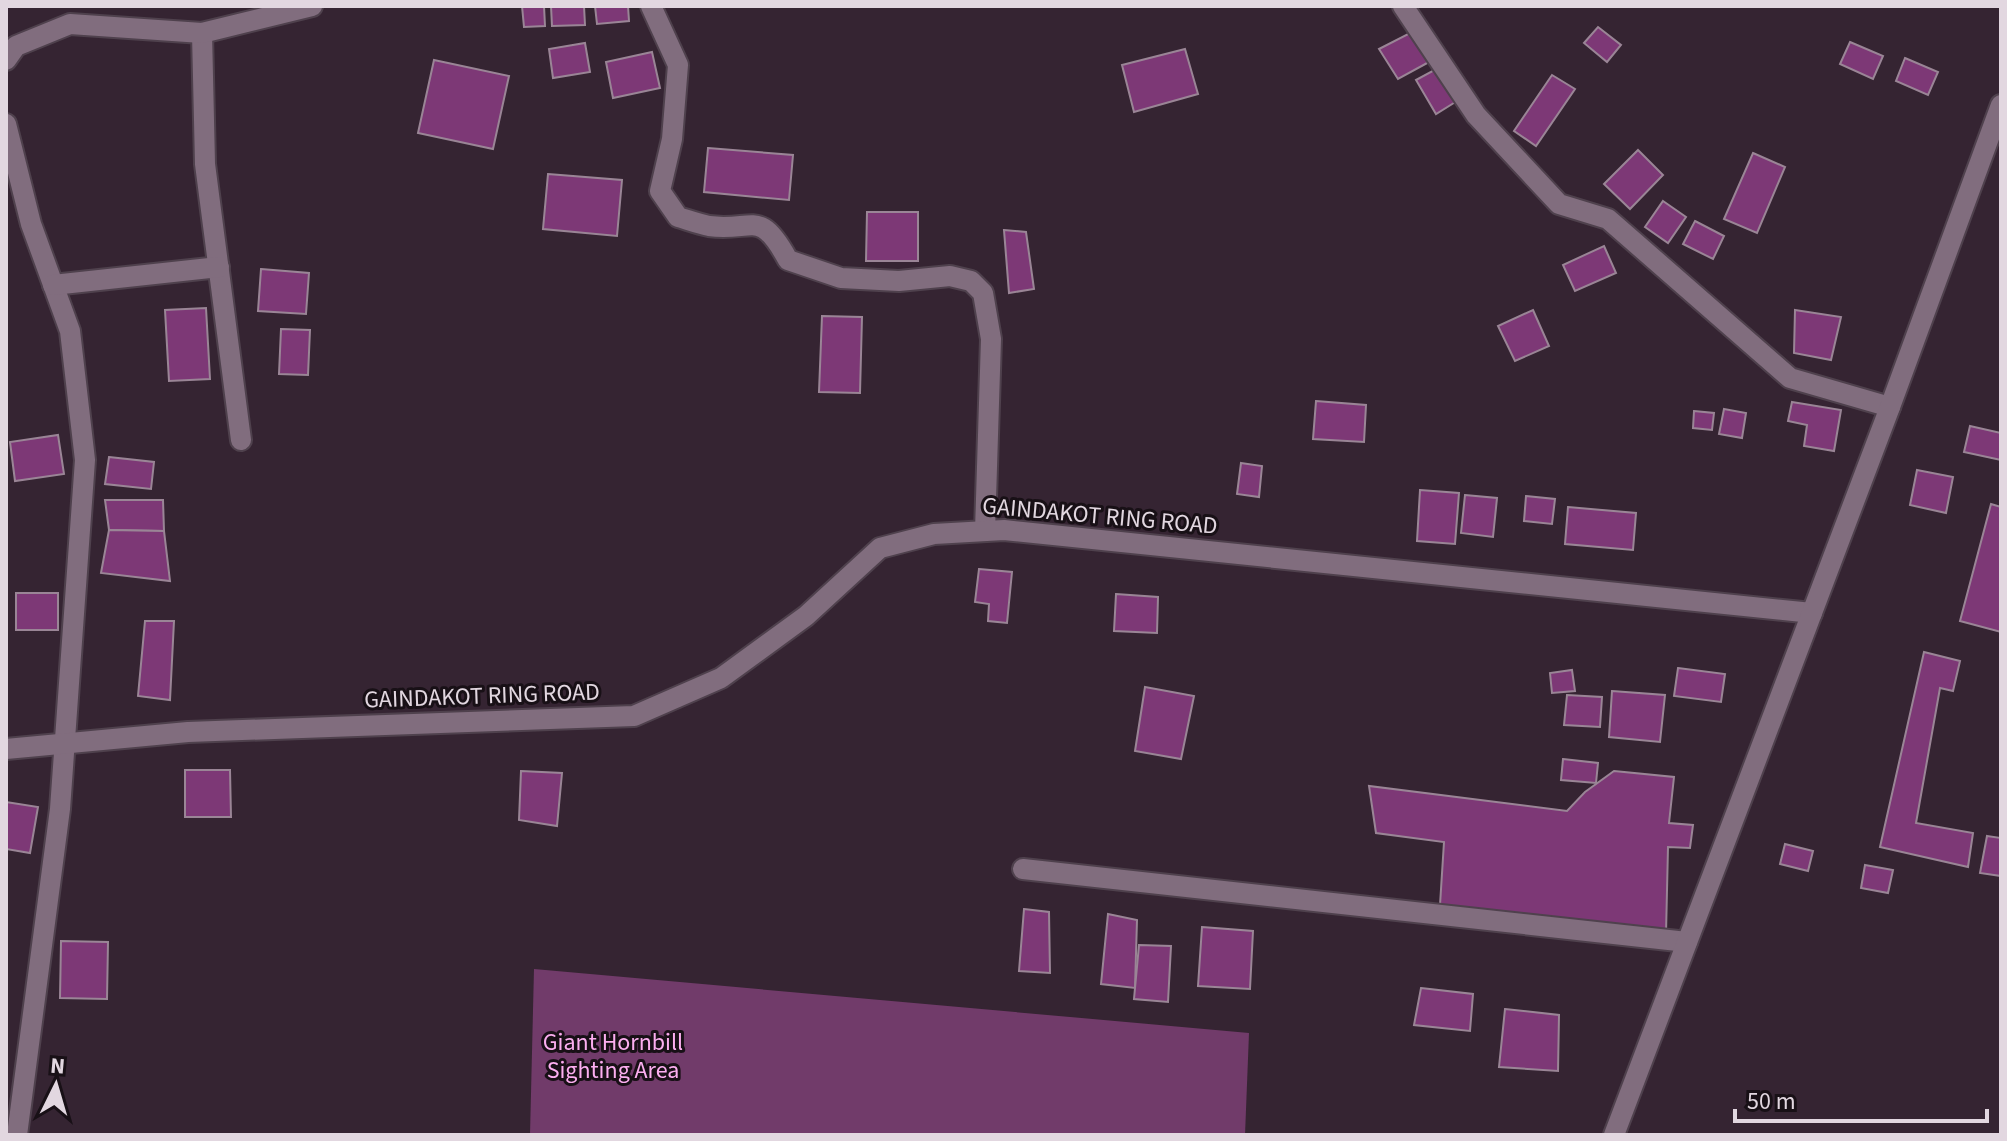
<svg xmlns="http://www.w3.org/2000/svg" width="2007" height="1141" viewBox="0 0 2007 1141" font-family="'Source Sans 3',sans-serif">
<rect width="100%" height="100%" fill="#352432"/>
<path fill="#713b6a" d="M534,969l715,64 -4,102h-715z"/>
<g fill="#7d3876" stroke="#9a8596" stroke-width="2">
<path d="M522,6h22l1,20 -21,1z"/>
<path d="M551,6h33l1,19 -33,1z"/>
<path d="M595,6h33l1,15 -32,3z"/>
<path d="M1598,27l23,18 -14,17 -23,-19z"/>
<path d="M1412,32l17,30 -31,17 -19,-30z"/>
<path d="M1850,42l33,14 -10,23 -33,-15z"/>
<path d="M585,43l5,29 -37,6 -4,-29z"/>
<path d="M1185,49l13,45 -64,18 -12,-47z"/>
<path d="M652,52l8,36 -47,10 -7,-36z"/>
<path d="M1905,58l33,14 -10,23 -32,-14z"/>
<path d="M434,60l75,16 -16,73 -75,-16z"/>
<path d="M1438,68l19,33 -21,13 -20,-34z"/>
<path d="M1552,75l23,14 -39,57 -22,-15z"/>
<path d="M708,148l85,7 -4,45 -85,-8z"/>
<path d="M1638,150l25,25 -33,34 -26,-25z"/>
<path d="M1753,153l32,14 -28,66 -33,-14z"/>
<path d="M548,174l74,6 -5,56 -74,-7z"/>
<path d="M1663,201l23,16 -18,26 -23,-16z"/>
<path d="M867,212h51v49h-52z"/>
<path d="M1695,221l29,15 -11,23 -30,-15z"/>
<path d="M1004,230l22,2 8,57 -25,4z"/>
<path d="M1604,246l12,27 -41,18 -12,-26z"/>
<path d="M261,269l48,4 -3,41 -48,-3z"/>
<path d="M206,308l4,71 -41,2 -4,-71z"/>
<path d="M1533,310l16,36 -34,15 -17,-35z"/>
<path d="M1795,310l46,7 -10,43 -37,-7z"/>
<path d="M822,316l40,1 -2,76 -41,-1z"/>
<path d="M281,329l29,1 -2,45 -29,-1z"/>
<path d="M1316,401l50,4 -2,37 -51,-3z"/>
<path d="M1792,402l49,8 -7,41 -30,-5 3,-21 -19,-4z"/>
<path d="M1724,409l22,4 -4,25 -23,-4z"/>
<path d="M1694,411l20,2 -2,17 -19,-2z"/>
<path d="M1970,426l31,7v27l-37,-8z"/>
<path d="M58,435l6,39 -49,7 -5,-39z"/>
<path d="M109,457l45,5 -3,27 -46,-5z"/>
<path d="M1241,463l21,3 -3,31 -22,-3z"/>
<path d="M1917,470l36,7 -7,36 -36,-8z"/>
<path d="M1420,490l39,3 -4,51 -38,-3z"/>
<path d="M1465,495l32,3 -4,39 -32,-4z"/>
<path d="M1526,496l29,3 -3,25 -28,-3z"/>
<path d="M105,500h58l1,31 -55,-1z"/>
<path d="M1991,504l10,3v125l-41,-11z"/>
<path d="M1568,507l68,6 -3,37 -68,-6z"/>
<path d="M109,530l55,1 6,50 -69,-8z"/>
<path d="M979,569l33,3 -5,51 -19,-2 1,-17 -14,-2z"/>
<rect x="16" y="593" width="42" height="37"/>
<path d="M1116,594l42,3 -1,36 -43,-2z"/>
<path d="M145,621h29l-4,79 -32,-4z"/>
<path d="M1924,652l36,9 -7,30 -13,-3 -24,135 57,10 -5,34 -88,-20z"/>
<path d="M1678,668l47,6 -4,28 -47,-6z"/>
<path d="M1572,670l3,21 -23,2 -2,-20z"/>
<path d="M1145,687l49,9 -13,63 -46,-8z"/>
<path d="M1612,691l53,4 -5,47 -51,-5z"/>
<path d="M1567,695l35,2 -2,30 -36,-2z"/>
<path d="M1563,759l35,4 -2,20 -35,-3z"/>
<path d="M185,770h45l1,47h-46z"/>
<path d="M521,771l41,2 -5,53 -38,-6z"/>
<path d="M1614,771l60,6 -5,46 24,2 -3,23 -22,-1 -2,87 -226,-29 4,-63 -68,-9 -7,-47 198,25 18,-19z"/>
<path d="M6,802l32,5 -8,46 -24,-4z"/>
<path d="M1987,836l14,2v38l-21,-3z"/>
<path d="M1785,844l28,7 -5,20 -28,-7z"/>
<path d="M1865,865l28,5 -5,23 -27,-5z"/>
<path d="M1024,909l25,3 1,61 -31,-2z"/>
<path d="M1108,914l29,6 -2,68 -34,-4z"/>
<path d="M1202,927l51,4 -3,58 -52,-3z"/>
<path d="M61,941l47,1 -1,57 -47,-1z"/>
<path d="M1139,945l32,1 -3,56 -34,-3z"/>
<path d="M1421,988l52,6 -3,37 -56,-6z"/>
<path d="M1505,1009l54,6 -1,56 -59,-4z"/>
</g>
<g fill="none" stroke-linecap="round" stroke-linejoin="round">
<defs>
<g id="minor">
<path d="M651,6l27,59 -6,74 -12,52 18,26c10,3 21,7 31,9 45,6 50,-19 79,34l53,18 58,3 51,-5 21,5 12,12 8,46 -6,192"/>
<path d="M1403,6l73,109 83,89 49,15 182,159 100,29"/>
<path d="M202,33l3,131 36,276"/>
<path d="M6,60l10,-14 54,-22 132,9 110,-27"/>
<path d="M6,124l25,100 39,107 15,129 -25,349 -43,326"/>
<path d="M53,285l166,-18"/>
<path d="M6,749l182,-17 446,-16 87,-38 85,-62 74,-68 54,-14 70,-4 808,83"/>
<path d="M1023,869l664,73"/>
<path d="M1614,1135l276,-728 111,-302"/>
</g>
</defs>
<use href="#minor" stroke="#4f414d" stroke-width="24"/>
<use href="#minor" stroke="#816d7e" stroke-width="20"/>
</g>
<g text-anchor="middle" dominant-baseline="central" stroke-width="6" stroke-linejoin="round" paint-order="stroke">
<g font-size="24" fill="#e2d7e0" stroke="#181016">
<text transform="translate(1100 516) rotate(5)">GAINDAKOT RING ROAD</text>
<text transform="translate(482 696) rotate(-2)">GAINDAKOT RING ROAD</text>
</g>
<g font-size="24" fill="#fcaef0" stroke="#181016">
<text x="613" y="1042">Giant Hornbill<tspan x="613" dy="28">Sighting Area</tspan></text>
</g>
</g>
<rect width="2007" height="1141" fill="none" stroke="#e2d7e0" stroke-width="16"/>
<g transform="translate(56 1085) rotate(5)" stroke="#181016" stroke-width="6" paint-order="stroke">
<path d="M0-6L14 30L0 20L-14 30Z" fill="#e2d7e0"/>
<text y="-12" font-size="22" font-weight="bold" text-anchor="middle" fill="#e2d7e0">N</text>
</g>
<path d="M1735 1109v12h252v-12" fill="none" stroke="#e2d7e0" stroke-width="4"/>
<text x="1747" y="1109" font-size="24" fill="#e2d7e0" stroke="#181016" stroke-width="6" paint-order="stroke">50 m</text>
</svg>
